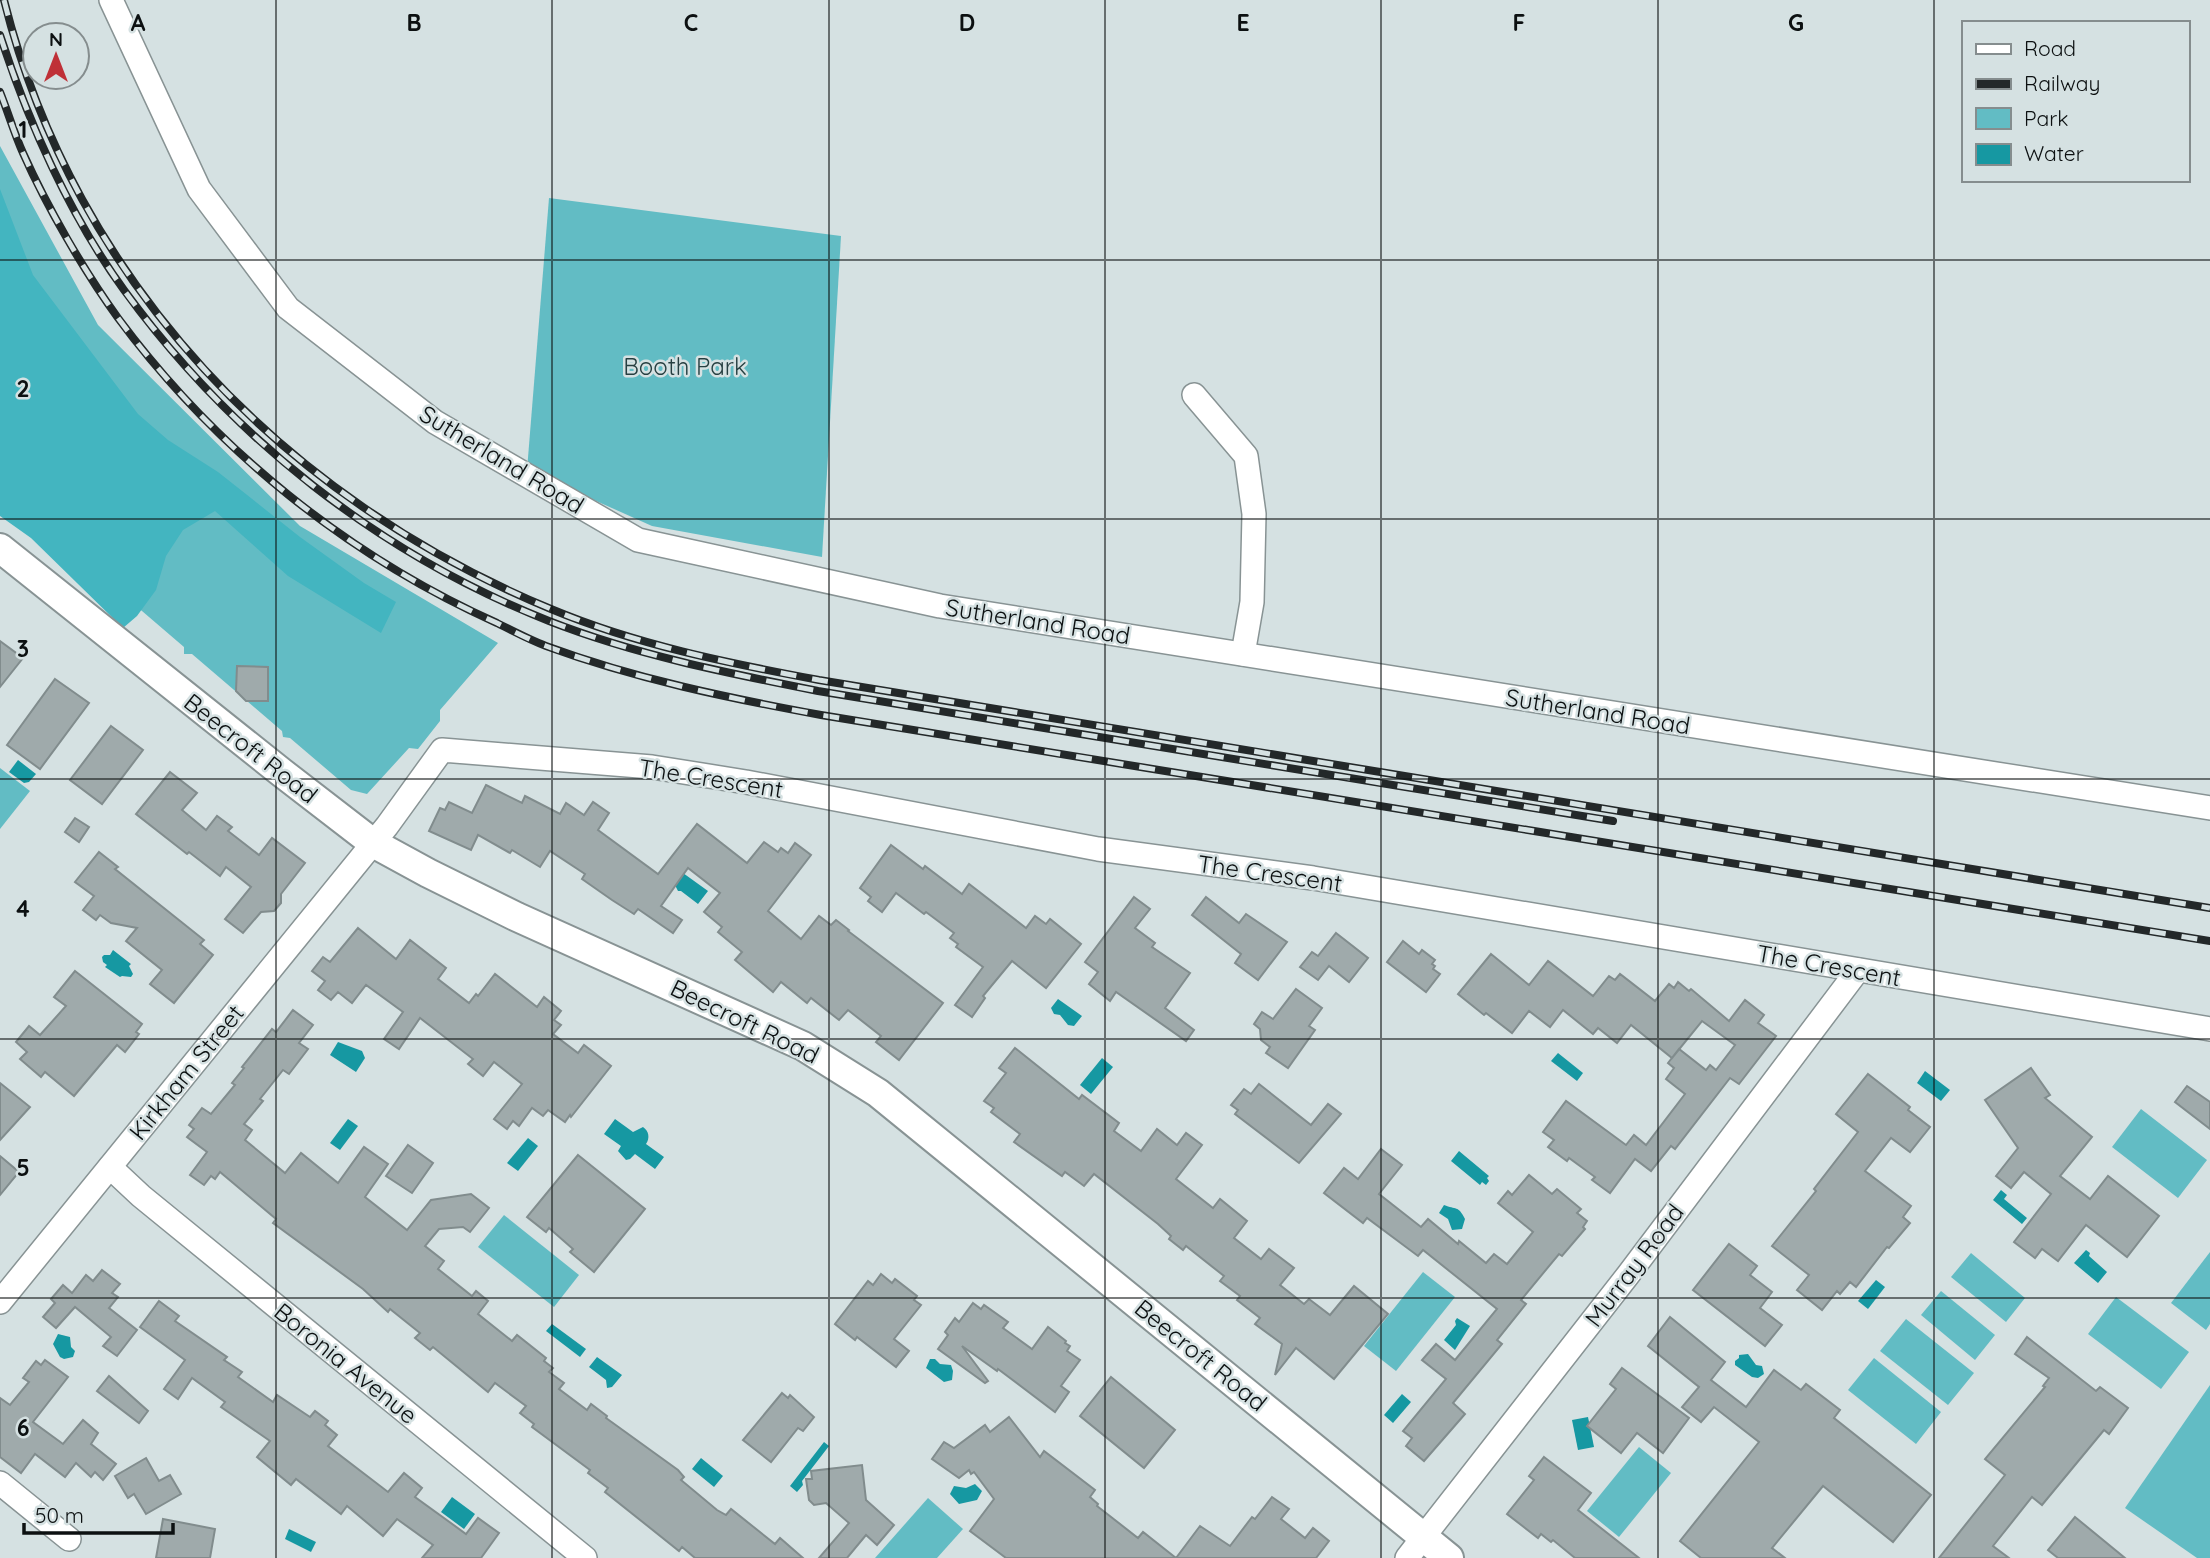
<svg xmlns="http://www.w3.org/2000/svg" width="2210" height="1558" viewBox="0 0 2210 1558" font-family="Quicksand,sans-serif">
<rect width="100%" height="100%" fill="#d5e1e2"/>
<g fill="#62bcc4">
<path d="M0,146l98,179 202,201 198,117 -58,67v11l-22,28 -9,-1 -42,46 -16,-4 -61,-52 -7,-1 -1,-6 -90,-77h-8v-7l-119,-102 -65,-44z"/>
<path d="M549,198l292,38 -19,321 -170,-31 -125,-56z"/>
<path d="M0,768l30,23 -30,38z"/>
<path d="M2141,1109l66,51 -29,38 -66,-51z"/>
<path d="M504,1215l75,60 -25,32 -76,-60z"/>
<path d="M2210,1252v72l-4,6 -35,-27z"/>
<path d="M1971,1253l54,45 -19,24 -55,-45z"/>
<path d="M1423,1272l32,25 -59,74 -32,-25z"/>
<path d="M1941,1291l54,44 -20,25 -54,-45z"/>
<path d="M2116,1297l73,55 -28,37 -73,-55z"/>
<path d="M1906,1319l68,54 -26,32 -68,-54z"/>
<path d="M1874,1358l67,54 -25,32 -68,-54z"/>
<path d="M2210,1385v173h-13l-72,-50z"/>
<path d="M1639,1447l32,26 -52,64 -32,-26z"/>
<path d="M928,1498l35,31 -26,29h-62z"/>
</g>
<path fill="#43b5c0" d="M0,189l33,86 105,139 30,26 50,32 82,65 64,46 32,19 -15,31 -93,-57 -73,-65 -32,19 -17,26 -10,34 -19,26 -14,12 -92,-90 -31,-22z"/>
<g fill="#1698a2">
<path d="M18,760l18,14 -7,8 -5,1 -15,-11z"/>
<path d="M683,873l25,18 -10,13 -17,-13h-3l-3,-6z"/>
<path d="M113,950l18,14 -2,2 4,8 -2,3 -9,-1 -2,1 -15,-10 2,-2 -4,-3 -1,-5 2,-2h6z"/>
<path d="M1058,999l24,17 -8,10 -6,-1 -8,-10 -6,-1 -3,-6z"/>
<path d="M338,1042l24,9 3,7 -9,14 -26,-17z"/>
<path d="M1558,1053l25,20 -6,8 -26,-20z"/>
<path d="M1102,1058l11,9 -22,27 -11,-9z"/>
<path d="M1925,1071l25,19 -9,11 -24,-18z"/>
<path d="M348,1119l10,7 -18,24 -10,-7z"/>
<path d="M615,1119l18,13 10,-5c6,4 7,11 3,17l18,13 -9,12 -20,-15 -5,5 -4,1 -8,-9 3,-5 -17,-12z"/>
<path d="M528,1138l10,8 -20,25 -11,-8z"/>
<path d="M1459,1151l30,25 -2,2 2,3 -3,4 -4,-3 -2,3 -29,-24z"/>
<path d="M2001,1190l6,5 -3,4 23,19 -5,6 -29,-24z"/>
<path d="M1444,1205c12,5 14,0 21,14l-3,10 -10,1 -4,-11 -9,-6z"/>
<path d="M2086,1250l4,3 -1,3 18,16 -9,11 -24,-20z"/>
<path d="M1876,1280l9,7 -17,22 -10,-8z"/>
<path d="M1457,1318l13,8 -15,24 -11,-10 12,-15 -1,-4z"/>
<path d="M552,1324l34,25 -6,8 -34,-26z"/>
<path d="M58,1334l12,3 1,10 4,4 -2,6 -9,2 -4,-2 -7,-13z"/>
<path d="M1748,1354l8,11 6,1 2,8 -6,4 -6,-1 -17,-12v-4l4,-3v-3z"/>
<path d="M597,1357l25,18 -10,12 -5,1 -1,-8 -17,-13z"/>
<path d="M930,1359h5l5,5 11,1 2,6 -1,9 -8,2 -18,-14z"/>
<path d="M1402,1394l9,8 -18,21 -9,-8z"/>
<path d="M1588,1417l6,30 -16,3 -6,-30z"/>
<path d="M824,1442l5,4 -27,35 1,4 -6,7 -7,-6z"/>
<path d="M701,1458l22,18 -9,11 -22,-18z"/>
<path d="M975,1484l7,7 -5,9 -18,4 -9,-10 4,-8 12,2z"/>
<path d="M452,1497l23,17 -11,15 -23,-17z"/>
<path d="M289,1529l27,13 -5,10 -26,-13z"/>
</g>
<g fill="#9faaab" stroke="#818c8d" stroke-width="2">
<path d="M0,641l23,17 -23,29z"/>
<path d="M237,666l31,1v34h-22l-10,-10z"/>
<path d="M55,679l34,24 -49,66 -33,-24z"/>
<path d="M111,726l32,24 -41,54 -32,-24z"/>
<path d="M170,772l27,21 -15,17 24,20 11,-14 15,11 -4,4 31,24 13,-17 33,25 -24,31v9l-7,8 -13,1 -18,21 -18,-14 26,-32 -25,-20 -6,9 -31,-24 -2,2 -51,-40z"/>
<path d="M486,785l36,18 3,-7 35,18 6,-11 18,12 9,-13 16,11 -11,17 60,44 39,-50 50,39 17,-21 14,10 3,-4 7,5 7,-10 16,12 -43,56 33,28 18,-23 12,9 5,-5 13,10 -1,1 95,72 -44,57 -23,-18 5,-6 -33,-26 -9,10 -28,-22 -4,5 -26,-21 -8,10 -38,-32 7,-8 -24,-20 4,-5 -18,-15 16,-19 -32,-25 -27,38 21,14 -9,13 -35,-24 -4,5 -22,-14 -30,-21 3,-5 -35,-23 -10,16 -28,-17 -2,3 -32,-18 -7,15 -42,-19 11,-23 5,2 4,-8 23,11z"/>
<path d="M75,818l14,9 -10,15 -14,-10z"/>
<path d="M891,845l32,24 2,-3 37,28 7,-10 57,44 9,-12 11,8 4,-5 31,25 -35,44 -34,-27 -29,35 2,2 -13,19 -17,-12 28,-38 -27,-20 2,-3 -8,-6 4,-5 -28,-21 -2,2 -28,-21 -14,19 -14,-11 3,-4 -11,-9z"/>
<path d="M99,852l19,15 -3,2 89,71 -4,4 13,11 -39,48 -24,-19 12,-14 -36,-29 11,-13 -26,-5 -11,-8 -4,5 -13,-10 11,-14 -19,-14z"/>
<path d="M1134,897l16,12 -15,19 20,15 -3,4 38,26 -25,35 29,22 -8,11 -70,-49 -6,9 -21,-17 9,-12 -13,-10z"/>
<path d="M1206,897l33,26 7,-9 41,28 -29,38 -23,-17 6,-9 -49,-39z"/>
<path d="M358,928l38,31 14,-19 36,28 -8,11 31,24 7,-9 2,2 17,-22 42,33 7,-10 17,14 -7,9 7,5 -8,9 25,19 6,-8 27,21 -40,51 -1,-2 -5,7 -17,-12 -5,6 -11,-8 -13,18 -6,-5 -6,8 -13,-10 28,-35 -28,-22 -11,14 -15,-12 5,-5 -53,-41 -21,31 -15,-10 19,-27 -37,-27 -14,18 -14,-11 -7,8 -13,-10 7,-9 -13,-10 11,-14 7,5z"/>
<path d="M1336,933l32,25 -19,24 -20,-16 -11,14 -18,-13 12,-15 6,4z"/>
<path d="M1403,941l16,13 3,-4 13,10 -3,4 3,2 -2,3 7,5 -14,18 -39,-30z"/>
<path d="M1491,954l38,31 19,-24 45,35 16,-20 6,4 5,-6 35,27 14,-17 5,4 4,-6 11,9 2,-2 38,32 16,-21 19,15 -6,8 18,13 -37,48 -9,-6 -55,71 -4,-3 -20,25 -16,-12 -25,34 -18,-13 3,-3 -26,-19 -2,3 -19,-14 6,-7 -11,-8 23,-31 60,44 8,-10 12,10 39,-51 -19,-15 8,-11 -6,-5 11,-14 27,21 4,-5 6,5 19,-25 -33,-24 -30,37 -41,-33 -14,18 -19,-15 -5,6 -30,-24 -13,17 -21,-16 -17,22 -26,-20 -2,2 -26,-21z"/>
<path d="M75,971l67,53 -6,8 3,2 -14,18 -8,-7 -43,51 -29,-24 -4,5 -21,-18 7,-7 -11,-10 13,-16 11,9 26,-29 -12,-9z"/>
<path d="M1296,989l26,19 -13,18 6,4 -27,38 -22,-15 4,-6 -9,-7 -1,-11 -6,-5 8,-12 11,7z"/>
<path d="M293,1010l20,15 -14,18 9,6 -19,25 -6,-4 -23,29 3,2 -19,23 8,6 -7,10 40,33 16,-20 37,30 26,-36 24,17 -23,33 42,33 24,-30 40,-6 18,14 -19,24 -7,-5 -24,2 -14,17 19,15 -6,8 34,27 4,-5 12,10 -10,13 34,27 5,-6 29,23 -2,3 9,7 -4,4 15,11 -5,6 28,21 4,-6 16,12 -1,2 72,52 6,7 -3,3 36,30 9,5 5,-6 44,35 5,-6 23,20h-108l-13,-11 -3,4 -74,-59 3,-4 -20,-15 2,-3 -58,-43 2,-3 -14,-11 6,-7 -31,-23 -7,9 -55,-45 -3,3 -15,-12 5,-5 -30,-24 -2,3 -25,-23 -90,-66 3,-4 -56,-47 -5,7 -4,-3 -7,9 -14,-10 17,-23 -20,-15 7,-8 -5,-4 13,-17 9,6 24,-29 -3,-2 12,-15 -2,-1 30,-38 4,3z"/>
<path d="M1015,1048l64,51 3,-4 37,28 -5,8 27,20 16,-22 20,16 9,-12 16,12 -26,34 37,29 7,-9 27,22 -13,17 27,21 8,-10 25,19 -14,17 24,19 5,-5 21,16 24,-29 34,28 -54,65 -38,-31 -21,27 7,-31 -27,-20 5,-6 -23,-18 3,-4 -20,-15 4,-5 -38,-30 -3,4 -14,-11 2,-3 -13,-12 -64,-50 -10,12 -19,-14 -3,4 -48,-34 6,-8 -29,-22 3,-4 -10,-7 22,-28 -7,-5z"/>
<path d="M2031,1068l19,27 -5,3 47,39 -32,39 30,23 18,-23 51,40 -32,41 -41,-32 -28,36 -16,-12 -7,9 -21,-16 37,-48 -27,-22 -13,16 -15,-12 22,-28 -33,-48z"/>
<path d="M1868,1074l42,33 -2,3 22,17 -20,25 -19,-14 -26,33 46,35 -8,11 7,6 -21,25 -2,-1 -31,40 -6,-5 -10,12 -3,-3 -15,19 -25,-20 12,-15 -37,-29 44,-55 -2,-2 44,-57 -22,-18z"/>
<path d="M0,1083l30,24 -30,33z"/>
<path d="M1259,1084l52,41 17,-21 13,10 -42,49 -64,-49 3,-4 -7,-5 13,-16 7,5z"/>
<path d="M2187,1086l23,16v27l-35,-27z"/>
<path d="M408,1145l25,18 -21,30 -26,-17z"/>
<path d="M1381,1149l21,16 -23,29 42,33 7,-8 30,25 1,-3 27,22 8,-9 13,10 26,-32 -35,-29 10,-12 4,4 17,-20 23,19 5,-5 24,20 -4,4 10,8 -4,6 2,2 -23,27 -3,-2 -38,46 5,4 -29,36 5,4 -49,59 12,11 -41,47 -18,-15 6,-8 -9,-7 43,-52 -24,-19 14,-16 19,16 42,-51 -74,-59 -5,6 -51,-38 -4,5 -39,-30 20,-25 14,11z"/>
<path d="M578,1155l67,54 -51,63 -24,-20 3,-3 -24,-21 -3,4 -19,-15z"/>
<path d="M0,1156l19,16 -19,23z"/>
<path d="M1729,1244l28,22 -7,9 22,17 -12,16 22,17 -17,21 -72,-56z"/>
<path d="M102,1270l18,14 -8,9 6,4 -9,11 28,22 -20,26 -14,-10 8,-9 -36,-30 -19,21 -13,-11 12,-14 -4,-4 12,-14 9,8 14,-18 7,6z"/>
<path d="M881,1274l11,9 3,-4 22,17 -3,4 7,5 -27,34 15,12 -13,16 -39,-30 -2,3 -20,-16 33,-43 5,4z"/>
<path d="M159,1301l20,15 -4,5 52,36 -3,3 18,12 -4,5 35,25 4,-7 33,22 5,-6 13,10 -3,4 12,10 -9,11 60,46 16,-19 18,15 -7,9 51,37 12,-16 21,15 -18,25h-59l11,-13 -36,-26 -14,17 -36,-30 -6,8 -45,-35 -5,6 -34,-28 13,-16 -49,-34 4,-5 -33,-24 -14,21 -14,-10 21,-29 -45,-33z"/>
<path d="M973,1303l8,6 3,-4 24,17 -5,6 29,21 16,-22 18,14 -1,2 5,3 -3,5 13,9 -19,26 8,6 -14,20 -57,-43 -1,2 -35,-25 26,35 -3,2 -47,-34 10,-14 -3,-3 10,-14 4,4z"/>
<path d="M1670,1317l55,45 -14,18 35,27 28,-37 27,20 5,-6 34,26 -6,8 97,77 -38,47 -70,-56 -51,62 13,10h-84l-21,-17 79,-99 -45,-35 -13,15 -19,-15 17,-20 -51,-41z"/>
<path d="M2027,1337l69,54 4,-4 28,21 -19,26 -5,-4 -62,75 -10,-8 -39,49 16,12h-70l66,-83 -20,-16 60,-72 -2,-1 6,-8 -34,-24z"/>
<path d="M45,1360l23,17 -35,45 30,22 20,-24 15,13 -7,11 25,20 -13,16 -8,-8 -4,5 -15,-14 -11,14 -30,-23 -14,19 -21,-16v-59l10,7 19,-23 -6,-4 13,-17 5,4z"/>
<path d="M1622,1368l67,50 -26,35 -26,-20 -16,20 -34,-27 29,-37 -6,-5z"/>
<path d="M109,1376l39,35 -9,12 -42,-32z"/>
<path d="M1111,1377l64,53 -31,38 -64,-52z"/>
<path d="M782,1393l6,5 2,-3 24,22 -11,14 -5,-3 -27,34 -28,-22z"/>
<path d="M1009,1417l31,40 4,-6 51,39 -5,7 8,7 -1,2 41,32 5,-6 33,26 24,-32 30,20 22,-29 3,2 17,-22 17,12 -8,10 24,19 8,-10 16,13 -13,17h-310l-36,-27 24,-32 -20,-27 -3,2 -2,-4 -10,8 -27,-19 12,-17 10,6 31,-23 5,7z"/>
<path d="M1544,1457l47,36 -13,17 61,48h-64l-22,-18 -2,2 -10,-8 -3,4 -31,-24 27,-34 -5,-4z"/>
<path d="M146,1458l13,23 11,-6 11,19 -35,20 -12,-20 -6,4 -13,-22z"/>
<path d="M862,1465l4,35 28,25 -17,20 -11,-10 -19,23h-28l30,-35 -23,-20 -12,2 -5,-5 -3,-21h6l-1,-8z"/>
<path d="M2075,1517l50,41h-67l-10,-8z"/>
<path d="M163,1519l52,10 -5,29h-54z"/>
</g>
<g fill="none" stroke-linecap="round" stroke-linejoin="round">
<defs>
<g id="minor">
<path d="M111,0l88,189 89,119 147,114 203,118 302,66 1270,202"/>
<path d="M1194,395l52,61 8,58 -2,88 -9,52"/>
<path d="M110,1167l31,29 444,362"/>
<path d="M0,1302l387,-476 55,-76 210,17 94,15 352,67 215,29 897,151"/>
<path d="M0,1483l69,56"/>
<path d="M1407,1558l221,-283 230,-305"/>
</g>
<path id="major" d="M0,548l281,224 92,71 55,30 89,44 286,129 75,47 571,465"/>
</defs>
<use href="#minor" stroke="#889394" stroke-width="26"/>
<use href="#major" stroke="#889394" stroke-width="32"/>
<use href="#minor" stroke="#fff" stroke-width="23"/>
<use href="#major" stroke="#fff" stroke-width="28"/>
<defs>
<g id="rail">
<path d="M4,0c71,283 281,499 547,609 86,36 177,54 268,71l1391,228"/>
<path d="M0,35c28,87 70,181 124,255 107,147 255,264 425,331 87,34 178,52 269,70l795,130"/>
<path d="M0,92c8,20 14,41 23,61 24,54 61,118 95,165 98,132 230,238 379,305 16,8 33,17 49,23 90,33 182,52 275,69l1389,226"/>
</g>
</defs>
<use href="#rail" stroke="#232829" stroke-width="8"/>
<use href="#rail" stroke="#d5e1e2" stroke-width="5" stroke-dasharray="16" stroke-linecap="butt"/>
</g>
<path fill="none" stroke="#0c1011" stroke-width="2" stroke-opacity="0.55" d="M276,0v1558M552,0v1558M829,0v1558M1105,0v1558M1381,0v1558M1658,0v1558M1934,0v1558M0,260h2210M0,519h2210M0,779h2210M0,1039h2210M0,1298h2210"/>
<g text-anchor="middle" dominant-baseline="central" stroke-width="5" stroke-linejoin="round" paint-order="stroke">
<g font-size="24" fill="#263f41" stroke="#d5e1e2">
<text x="685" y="366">Booth Park</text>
</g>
<g font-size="24" fill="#0c1011" stroke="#d5e1e2">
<text transform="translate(502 459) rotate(31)">Sutherland Road</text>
<text transform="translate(1038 621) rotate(9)">Sutherland Road</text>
<text transform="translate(1598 711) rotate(9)">Sutherland Road</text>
<text transform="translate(251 748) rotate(38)">Beecroft Road</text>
<text transform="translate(711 778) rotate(9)">The Crescent</text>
<text transform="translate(1270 873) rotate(8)">The Crescent</text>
<text transform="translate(1829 965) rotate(10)">The Crescent</text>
<text transform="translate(745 1021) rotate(26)">Beecroft Road</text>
<text transform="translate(186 1072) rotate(-51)">Kirkham Street</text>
<text transform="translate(1634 1265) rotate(-53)">Murray Road</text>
<text transform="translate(1201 1355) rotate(39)">Beecroft Road</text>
<text transform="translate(346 1363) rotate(39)">Boronia Avenue</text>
</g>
</g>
<g font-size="23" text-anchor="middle" font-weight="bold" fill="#0c1011" stroke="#d5e1e2" stroke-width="5" stroke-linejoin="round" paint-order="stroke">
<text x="138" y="31">A</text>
<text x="414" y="31">B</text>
<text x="691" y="31">C</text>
<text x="967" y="31">D</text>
<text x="1243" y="31">E</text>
<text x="1519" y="31">F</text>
<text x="1796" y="31">G</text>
<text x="23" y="138">1</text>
<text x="23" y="397">2</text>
<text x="23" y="657">3</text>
<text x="23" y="917">4</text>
<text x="23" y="1176">5</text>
<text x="23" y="1436">6</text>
</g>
<rect x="1962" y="21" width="228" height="161" fill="#d5e1e2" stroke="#858d8e" stroke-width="2"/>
<rect x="1976" y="44" width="35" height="10" fill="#ffffff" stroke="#858d8e" stroke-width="2"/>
<text x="2024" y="56" font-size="21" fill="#0c1011">Road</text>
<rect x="1976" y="79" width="35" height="10" fill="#232829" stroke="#858d8e" stroke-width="2"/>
<text x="2024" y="91" font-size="21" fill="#0c1011">Railway</text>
<rect x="1976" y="108" width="35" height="21" fill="#62bcc4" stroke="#858d8e" stroke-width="2"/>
<text x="2024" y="126" font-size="21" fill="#0c1011">Park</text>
<rect x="1976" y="144" width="35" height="21" fill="#1698a2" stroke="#858d8e" stroke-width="2"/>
<text x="2024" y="161" font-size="21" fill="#0c1011">Water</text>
<g transform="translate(56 56)"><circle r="33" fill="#d5e1e2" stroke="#858d8e" stroke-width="2"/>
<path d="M0-5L12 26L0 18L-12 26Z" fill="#bf3037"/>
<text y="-10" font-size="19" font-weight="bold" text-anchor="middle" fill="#0c1011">N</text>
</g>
<path d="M24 1523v10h149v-10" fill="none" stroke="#0c1011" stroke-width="3.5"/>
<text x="35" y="1523" font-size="21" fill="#0c1011" stroke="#d5e1e2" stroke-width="5" paint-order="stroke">50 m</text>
</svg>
